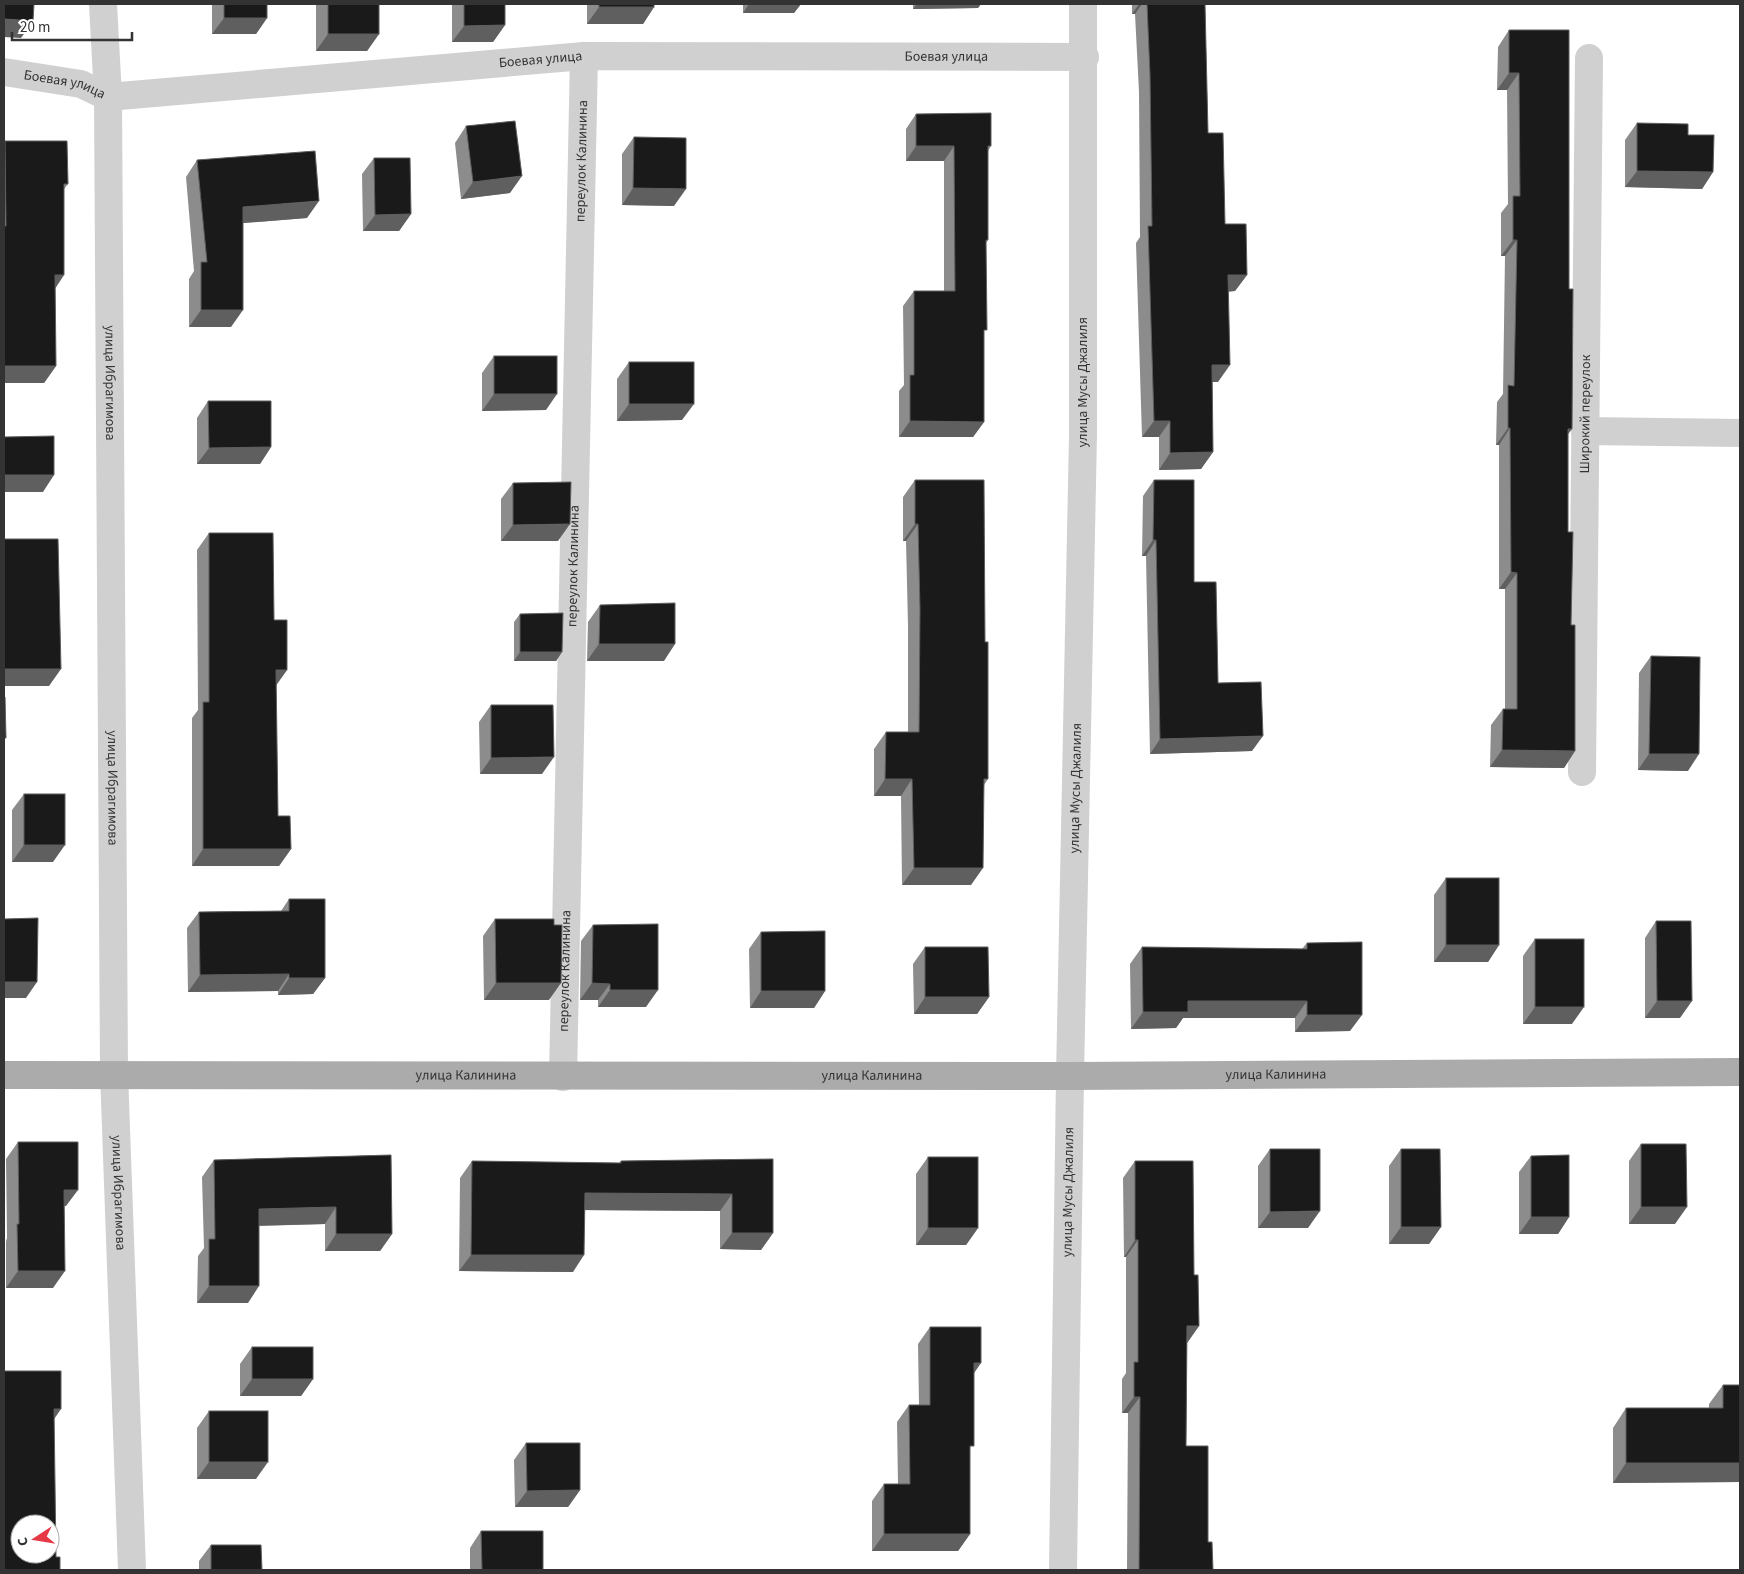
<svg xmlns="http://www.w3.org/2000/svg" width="1744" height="1574" viewBox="0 0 1744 1574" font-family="'Source Sans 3',sans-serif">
<rect width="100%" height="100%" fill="#fff"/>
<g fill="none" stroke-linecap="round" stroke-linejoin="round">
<g stroke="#d0d0d0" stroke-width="28">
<path id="s1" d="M103,4l5,93 6,976 18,497"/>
<path id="s2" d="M4,72l77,12 27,13 476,-41 501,1"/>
<path d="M1585,431l155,2"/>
<path id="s3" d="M1582,772l7,-714"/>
<path id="s4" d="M563,1077l21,-1021"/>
<path id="s5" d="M1063,1570l7,-494 13,-642v-430"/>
</g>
<path stroke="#ababab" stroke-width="28" id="s6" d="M4,1075l1066,1 670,-4"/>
</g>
<g fill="#8c8c8c">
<path d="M212,4h55v14l-11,16h-44z"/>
<path d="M316,4h63v30l-12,17h-51z"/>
<path d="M452,4h53v21l-12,17h-41z"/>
<path d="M587,4h67v3l-11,17h-56z"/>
<path d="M743,4h58l-7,9h-51z"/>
<path d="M913,4h68l-3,4 -65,1z"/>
<path d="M1132,4h73l3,129 17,91 22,51 -12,16 -7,1 -10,90h-6l1,70 -12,17 -42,1v-33h-17l-6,-194 4,-6 -1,-145 -4,-78h-3z"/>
<path d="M1509,30h60l-1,502 7,219 -11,17 -74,-1 1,-42 12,-16h2v-120h-6v-144h-3l1,-43 6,-8 2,-138h-4v-43l7,-9 -1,-114h-10l1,-43z"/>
<path d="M916,114l75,32 -3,5v89l-2,3 -2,91v88l-11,15h-74v-46l5,-6 -1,-79 11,-15h30v-130h-38v-32z"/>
<path d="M1637,123l51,12 25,37 -11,17 -77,-2v-47z"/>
<path d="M466,126l44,67 -49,6 -6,-56z"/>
<path d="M634,137l40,69 -52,-1v-51z"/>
<path d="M5,141l63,43 -4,5 -9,100 1,77 -12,17h-40v-239z"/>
<path d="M374,158l37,56 -12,17h-36l-1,-57z"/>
<path d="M197,160l110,58 -64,5 -12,104h-42v-48l5,-8 -8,-94z"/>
<path d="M494,356l52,54 -64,1v-38z"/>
<path d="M629,362l53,58 -65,1v-42z"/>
<path d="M208,401l63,46 -11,17h-63v-46z"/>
<path d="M915,480l70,162 3,137 -4,6 -13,100h-69l-1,-89h-27v-47l12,-17h22v-106l-2,-85h-3v-44z"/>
<path d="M1154,480l40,102 24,101 34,68 -102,3 -4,-198h-4l1,-60z"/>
<path d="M513,483l45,58h-57v-42z"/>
<path d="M209,533l65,87 13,50 -11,15 2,131 13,33 -12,17h-87v-148l6,-8 -1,-160z"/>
<path d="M600,605l64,56h-77l1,-39z"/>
<path d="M520,614l42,38 -6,9h-42v-39z"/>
<path d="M1651,656l37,115 -50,-1 1,-97z"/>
<path d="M491,705l51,69h-62l-1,-52z"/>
<path d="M24,794l29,68h-41v-52z"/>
<path d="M1446,878l53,67 -11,17h-54v-67z"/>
<path d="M289,899l36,79 -12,16 -35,1v-4l-90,1 -1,-64 12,-16 82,-1z"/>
<path d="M495,919l54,81h-65l-1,-64z"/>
<path d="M1656,921l24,97h-35v-80z"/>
<path d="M593,925l53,82h-48v-7h-18l1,-59z"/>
<path d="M761,932l64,59 -11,17h-64l-1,-59z"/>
<path d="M1535,939l37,85h-49v-68z"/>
<path d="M1307,943l43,88 -55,1v-14h-112l-7,10 -45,1 -1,-65 12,-17 160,2z"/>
<path d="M925,947l64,50 -12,17h-63l-1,-50z"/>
<path d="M18,1142l48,64h-2l-11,82h-47v-47l1,-3 -1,-79z"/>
<path d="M1641,1144l34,80h-46v-63z"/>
<path d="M1270,1149l38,79h-50v-62z"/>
<path d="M1401,1149l40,78 -12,17h-40v-78z"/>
<path d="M391,1155l1,79 -12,17h-55v-27l-66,2 -11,77h-51l1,-47 6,-8 -2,-71 12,-17z"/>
<path d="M1531,1156l38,61 -11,17h-39v-62z"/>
<path d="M928,1157l50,71 -12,17h-50v-71z"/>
<path d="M773,1159v74l-12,17 -41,-1v-38l-135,-1 -12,62 -114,-1 1,-93 12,-17 147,2 2,-2z"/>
<path d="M1135,1161l59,114 5,51 -12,17 -1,103 22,96 5,28h-86l1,-157h-6v-34l4,-6v-116h-2l-1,-79z"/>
<path d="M930,1327l44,46 -4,78v83l-12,17h-86v-50l12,-17h14l-1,-62 12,-17h10l-1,-61z"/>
<path d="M252,1347l61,32 -12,17h-61v-32z"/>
<path d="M1723,1385h17v97l-127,1v-55l13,-20h83v-4z"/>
<path d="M209,1411l47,68h-59v-51z"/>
<path d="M526,1443l54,47 -12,17h-53l-1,-47z"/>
<path d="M481,1531l62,39h-73v-22z"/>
<path d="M211,1545l51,25h-63v-9z"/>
</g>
<g fill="#5f5f5f">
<path d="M749,4h52l-7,9h-51z"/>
<path d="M917,4h64l-3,4 -65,1z"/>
<path d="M1139,4h3l-7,10h-3z"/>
<path d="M599,7h55l-11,17h-56z"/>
<path d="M224,18h43l-11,16h-44z"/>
<path d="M4,19l29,2 -12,17 -17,-1z"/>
<path d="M505,25l-12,17h-41l12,-16z"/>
<path d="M328,34h51l-12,17h-51z"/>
<path d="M1509,73h10l-12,17h-10z"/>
<path d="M916,146h38l-10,15h-38z"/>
<path d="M1637,171l76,1 -11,17 -77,-2z"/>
<path d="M522,176l-12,17 -49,6 12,-17z"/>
<path d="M633,188l53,1 -12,17 -52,-1z"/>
<path d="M319,201l-12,17 -76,6 12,-17z"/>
<path d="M411,214l-12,17h-36l12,-16z"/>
<path d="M1513,240h4l-12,16h-4z"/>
<path d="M55,275h9l-11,17z"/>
<path d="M1228,275h19l-12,16 -19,1z"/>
<path d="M201,310h42l-12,17h-42z"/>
<path d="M1212,365h18l-12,17h-18z"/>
<path d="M4,366h52l-12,17h-40z"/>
<path d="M494,394h63l-11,16 -64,1z"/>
<path d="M629,404h65l-12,16 -65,1z"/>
<path d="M910,421l74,1 -11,15h-74z"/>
<path d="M1154,421h16l-11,16h-17z"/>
<path d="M1508,428h2l-11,17h-3z"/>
<path d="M1568,429h4l-12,16z"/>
<path d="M271,447l-11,17h-63l12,-16z"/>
<path d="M1213,452l-12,17 -42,1 11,-17z"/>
<path d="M4,475h50l-11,17h-39z"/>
<path d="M570,524l-12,17h-57l12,-16z"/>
<path d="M915,524h3l-12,17h-3z"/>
<path d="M1153,540h3l-10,16h-4z"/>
<path d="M1511,572l6,1 -12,16h-6z"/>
<path d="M599,644h76l-11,17h-77z"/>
<path d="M520,652h42l-6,9h-42z"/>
<path d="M4,669h57l-12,17h-45z"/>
<path d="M276,670h11l-12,17z"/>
<path d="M1263,736l-11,15 -102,3 10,-15z"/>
<path d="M1502,750l73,1 -11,17 -74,-1z"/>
<path d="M1649,754h50l-11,17 -50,-1z"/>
<path d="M554,757l-12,17h-62l11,-16z"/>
<path d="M885,779h27l-11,17h-27z"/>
<path d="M24,845h41l-12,17h-41z"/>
<path d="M203,849h88l-12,17h-87z"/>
<path d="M914,868h69l-12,17h-69z"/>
<path d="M1446,945h53l-11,17h-54z"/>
<path d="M289,974l-11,17 -90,1 12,-17z"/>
<path d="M289,978h36l-12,16 -35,1z"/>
<path d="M4,982h33l-11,16h-22z"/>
<path d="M496,983h65l-12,17h-65z"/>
<path d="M592,983l18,1 -12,16h-18z"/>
<path d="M610,990h48l-12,17h-48z"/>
<path d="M761,991h64l-11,17h-64z"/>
<path d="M925,997h64l-12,17h-63z"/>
<path d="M1188,1001h119l-12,17h-112l-7,10 -45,1 12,-17z"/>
<path d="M1657,1001h35l-12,17h-35z"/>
<path d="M1535,1007h49l-12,17h-49z"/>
<path d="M1307,1015h55l-12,16 -55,1z"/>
<path d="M64,1190h14l-12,16h-14z"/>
<path d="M585,1193l147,1 -12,17 -147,-1z"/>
<path d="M336,1207l-11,17 -78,2 12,-17z"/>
<path d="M1641,1207h46l-12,17h-46z"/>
<path d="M1320,1211l-12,17h-50l12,-16z"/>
<path d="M1531,1217h38l-11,17h-39z"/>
<path d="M1401,1227h40l-12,17h-40z"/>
<path d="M928,1228h50l-12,17h-50z"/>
<path d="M732,1233h41l-12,17 -41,-1z"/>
<path d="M336,1234h56l-12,17h-55z"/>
<path d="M1135,1240h3l-12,17h-2z"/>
<path d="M471,1255h113l-11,17 -114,-1z"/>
<path d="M18,1271h47l-12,17h-47z"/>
<path d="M209,1286h50l-11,17h-51z"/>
<path d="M1187,1326h12l-12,17z"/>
<path d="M974,1363h7l-11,16z"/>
<path d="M252,1379h61l-12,17h-61z"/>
<path d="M1134,1397h6l-12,16h-6z"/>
<path d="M54,1409h7l-11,16z"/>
<path d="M209,1462h59l-12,17h-59z"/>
<path d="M1626,1463h114v19l-127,1z"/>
<path d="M580,1490l-12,17h-53l12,-16z"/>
<path d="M884,1534h86l-12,17h-86z"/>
</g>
<g fill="#1a1a1a" stroke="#5f5f5f" fill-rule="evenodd">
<path d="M4,4h30l-1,17 -29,-2z"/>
<rect x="224" y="4" width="43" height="14"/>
<rect x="328" y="4" width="51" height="30"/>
<path d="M464,4h41v21l-41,1z"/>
<rect x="599" y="4" width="55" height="3"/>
<path d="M1147,4h58l3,129h15l2,91h21l1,51h-19l2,90h-18l1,87 -43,1v-32h-16l-6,-195h4l-2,-151z"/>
<path d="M1509,30h60v259h4l-1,140h-4v103h5l-2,93h4v126l-73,-1 1,-41h14v-136l-6,-1 -1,-144h-2v-43l6,1 3,-146h-4v-44h7l-1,-123h-10z"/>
<path d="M991,113v33h-3v94h-2l1,90h-3v92l-74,-1v-46h4v-84h41l-1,-145h-38v-32z"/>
<path d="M515,121l7,55 -49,6 -7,-56z"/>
<path d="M1637,123l51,1v11h26l-1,37 -76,-1z"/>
<path d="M634,137l52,1v51l-53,-1z"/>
<path d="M5,141h62l1,43h-4v91h-9l1,91h-52v-140h2z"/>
<path d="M315,151l4,50 -76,6v103h-42v-48h6l-10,-102z"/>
<path d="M374,158h36l1,56 -36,1z"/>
<rect x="494" y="356" width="63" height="38"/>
<rect x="629" y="362" width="65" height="42"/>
<path d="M208,401h63v46l-62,1z"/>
<path d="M54,436v39h-50v-38z"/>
<path d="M915,480h69l1,162h3v137h-4l-1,89h-69l-2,-89h-27l1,-47h33l1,-123 -2,-85h-3z"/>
<path d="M1154,480h40v102h22l2,101 43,-1 2,54 -103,3 -4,-199h-3z"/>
<path d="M571,482l-1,42 -57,1v-42z"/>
<path d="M209,533h64l1,87h13v50h-11l2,146h12l1,33h-88v-147h6z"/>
<path d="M4,539h54l3,130h-57z"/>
<path d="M675,603v41h-76l1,-39z"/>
<path d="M563,613l-1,39h-42v-38z"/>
<path d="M1651,656l49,1 -1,97h-50z"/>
<path d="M4,697h1l1,41h-2z"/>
<path d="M491,705h62l1,52 -63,1z"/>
<rect x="24" y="794" width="41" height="51"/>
<rect x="1446" y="878" width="53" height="67"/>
<path d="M289,899h36v79h-36v-4l-89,1 -1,-63 90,-1z"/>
<path d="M38,918l-1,64h-33v-63z"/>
<path d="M495,919h59v6h8l-1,58h-65z"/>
<path d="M1656,921h35l1,80h-35z"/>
<path d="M658,924v66h-48v-6l-18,-1 1,-58z"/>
<path d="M825,931v60h-64v-59z"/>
<rect x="1535" y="939" width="49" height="68"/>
<path d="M1362,942v73h-55v-14h-119v11h-45l-1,-65 165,2v-6z"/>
<path d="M925,947h63l1,50h-64z"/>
<path d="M18,1142h60v48h-14l1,81h-47l-1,-47h2z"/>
<path d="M1641,1144h45l1,63h-46z"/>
<path d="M1270,1149h50v62l-50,1z"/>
<path d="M1401,1149h39l1,78h-40z"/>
<path d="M391,1155l1,79h-56v-27l-77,2v77h-50v-47h6l-1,-79z"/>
<path d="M1569,1155v62h-38v-61z"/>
<rect x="928" y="1157" width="50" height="71"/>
<path d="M773,1159v74h-41v-39l-147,-1 -1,62h-113l1,-94 149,2v-2z"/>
<path d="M1135,1161h58l1,114h4l1,51h-12l-1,120h22v96h4l1,28h-74l1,-173h-6v-35h4v-122h-3z"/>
<path d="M930,1327h51v36h-7v83h-4v88h-86v-50h26l-1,-79h21z"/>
<rect x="252" y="1347" width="61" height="32"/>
<path d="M4,1371h57v38h-7l2,148h4v13h-56zM20,1524h30v30h-30z"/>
<path d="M1723,1385h17v78h-114v-55h97z"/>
<rect x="209" y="1411" width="59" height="51"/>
<path d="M526,1443h54v47l-53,1z"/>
<path d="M481,1531h62v39h-61z"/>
<path d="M211,1545h50l1,25h-51z"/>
</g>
<g text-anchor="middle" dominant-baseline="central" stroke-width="5" stroke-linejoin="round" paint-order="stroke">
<g font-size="14" fill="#333" stroke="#fff">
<text stroke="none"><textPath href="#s2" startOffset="948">Боевая улица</textPath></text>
<text stroke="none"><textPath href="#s2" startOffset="542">Боевая улица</textPath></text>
<text stroke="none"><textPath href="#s2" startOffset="62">Боевая улица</textPath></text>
<text stroke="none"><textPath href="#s4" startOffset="916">переулок Калинина</textPath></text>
<text stroke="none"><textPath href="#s1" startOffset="379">улица Ибрагимова</textPath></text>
<text stroke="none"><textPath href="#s5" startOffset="1188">улица Мусы Джалиля</textPath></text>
<text stroke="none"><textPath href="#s3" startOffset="358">Широкий переулок</textPath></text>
<text stroke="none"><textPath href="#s4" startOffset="511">переулок Калинина</textPath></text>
<text stroke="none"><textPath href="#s1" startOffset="784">улица Ибрагимова</textPath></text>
<text stroke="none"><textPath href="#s5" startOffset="782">улица Мусы Джалиля</textPath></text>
<text stroke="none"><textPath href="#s4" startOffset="106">переулок Калинина</textPath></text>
<text stroke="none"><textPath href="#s6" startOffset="1272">улица Калинина</textPath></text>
<text stroke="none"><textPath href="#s6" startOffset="462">улица Калинина</textPath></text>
<text stroke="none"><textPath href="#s6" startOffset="868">улица Калинина</textPath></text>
<text stroke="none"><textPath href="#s1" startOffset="1189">улица Ибрагимова</textPath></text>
<text stroke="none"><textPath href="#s5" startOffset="378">улица Мусы Джалиля</textPath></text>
</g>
</g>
<rect width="1744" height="1574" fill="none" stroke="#333333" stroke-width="10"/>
<g transform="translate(35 1539) rotate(258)"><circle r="24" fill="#ffffff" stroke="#adadad"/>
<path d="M0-4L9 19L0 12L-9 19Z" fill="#e63946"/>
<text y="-8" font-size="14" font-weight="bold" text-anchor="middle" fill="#333333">С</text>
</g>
<path d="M12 32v8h120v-8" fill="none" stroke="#333333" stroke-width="2.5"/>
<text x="20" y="32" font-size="15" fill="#333333" stroke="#ffffff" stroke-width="4" paint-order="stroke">20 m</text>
</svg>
